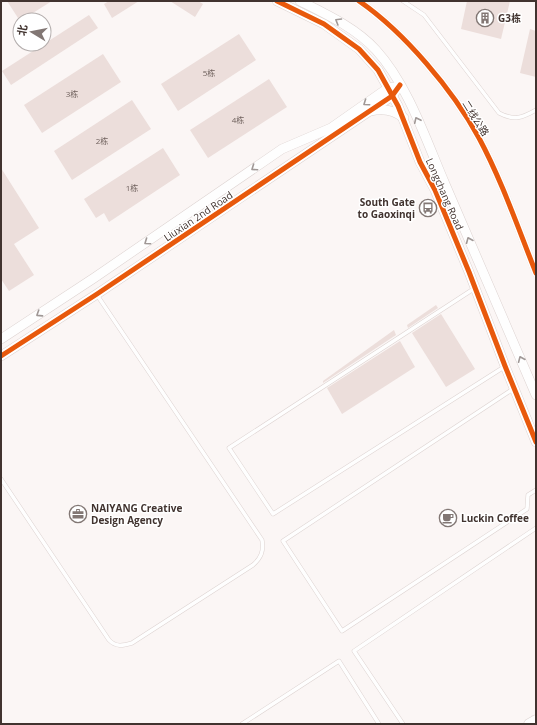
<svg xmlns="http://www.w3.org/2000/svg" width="537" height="725" viewBox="0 0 537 725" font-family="'Open Sans','Noto Sans SC',sans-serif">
<rect width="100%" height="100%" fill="#fbf6f5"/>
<g fill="#ecdedb">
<path d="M7,1h45l-32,20z"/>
<path d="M109,1h30l-27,17 -8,-14z"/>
<path d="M170,1h28l5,3 -8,13z"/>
<path d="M467,1h43l-9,38 -40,-10z"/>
<path d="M89,15l9,13 -87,57 -9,-14z"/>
<path d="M530,29l6,2v46l-16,-4z"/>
<path d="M239,34l17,26 -78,51 -17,-27z"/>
<path d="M103,54l18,28 -79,51 -18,-28z"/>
<path d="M269,79l18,28 -79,51 -18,-28z"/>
<path d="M132,100l19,29 -79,51 -18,-29z"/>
<path d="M163,148l17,27 -71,47 -5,-9 -8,5 -12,-19z"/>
<path d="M1,168l38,60 -25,16 20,31 -25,16 -8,-12z"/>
<path d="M436,305l2,3 -30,20 -1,-3z"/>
<path d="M441,314l34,55 -29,18 -34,-54z"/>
<path d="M394,330l2,5 -73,48v-2z"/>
<path d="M400,341l15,26 -73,47 -15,-26z"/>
</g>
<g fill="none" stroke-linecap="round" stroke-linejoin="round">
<defs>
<g id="service">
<path d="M403,1l21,14 75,98c15,8 23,5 37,-3"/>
<path d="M475,288l-246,160 44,66 231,-147"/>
<path d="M513,389l-230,152 59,90 185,-122 1,-14 8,-5"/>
<path d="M1,479l108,161c7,7 13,6 23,3l121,-78c8,-7 11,-14 9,-25l-165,-245"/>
<path d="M242,724l97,-63 40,63"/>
<path d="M403,724l-49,-73 182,-123"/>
</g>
<path id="minor" d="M359,1c45,31 94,89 120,137 23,43 39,90 57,135"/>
<g id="tertiary">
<path d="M277,1l47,23 35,25 19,21 20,36 22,56 15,28 34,82 36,94 31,76"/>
<path d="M300,1c26,13 56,27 76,49 32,35 50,90 69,134 30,70 61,140 91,211"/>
<path d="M371,111c12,-3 23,-1 33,7"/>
<path d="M1,339l93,-61 188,-129 49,-21 57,-40 5,-1"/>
<path d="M1,356l96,-62 295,-198 8,-11"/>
</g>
<path id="secondary" d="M529,724l7,-4"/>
</defs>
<use href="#service" stroke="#ddd3d1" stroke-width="4.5"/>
<use href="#minor" stroke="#ddd3d1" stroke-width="8"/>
<use href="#tertiary" stroke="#ddd3d1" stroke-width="10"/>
<use href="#secondary" stroke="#ddd3d1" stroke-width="11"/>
<use href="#service" stroke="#fefefe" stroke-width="3.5"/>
<use href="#minor" stroke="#fefefe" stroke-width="7"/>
<use href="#tertiary" stroke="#fefefe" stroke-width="9"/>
<use href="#secondary" stroke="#fefefe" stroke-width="10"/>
<defs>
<g id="cycleway">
<path d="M277,1l47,23 35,25 19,21 20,36 22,56 15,28 34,82 36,94 31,76"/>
<path d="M359,1c45,31 94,89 120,137 23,43 39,90 57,135"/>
<path d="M1,356l96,-62 295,-198 8,-11"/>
</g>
</defs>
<use href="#cycleway" stroke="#fff" stroke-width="8"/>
<use href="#cycleway" stroke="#e8590c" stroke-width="5"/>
</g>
<defs><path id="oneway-chevron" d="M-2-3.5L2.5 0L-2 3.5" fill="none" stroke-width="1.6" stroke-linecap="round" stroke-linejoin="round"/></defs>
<g stroke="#a09896">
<use href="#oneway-chevron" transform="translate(338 21) rotate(-149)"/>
<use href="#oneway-chevron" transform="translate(366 103) rotate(145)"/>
<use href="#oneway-chevron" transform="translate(417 120) rotate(-115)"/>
<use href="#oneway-chevron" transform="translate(254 168) rotate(145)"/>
<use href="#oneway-chevron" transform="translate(469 240) rotate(-113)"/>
<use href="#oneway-chevron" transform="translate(147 242) rotate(145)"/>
<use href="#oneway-chevron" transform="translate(39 314) rotate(147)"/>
<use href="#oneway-chevron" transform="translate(521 359) rotate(-113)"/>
</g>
<defs>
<symbol id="building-ring" viewBox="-11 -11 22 22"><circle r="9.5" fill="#fff" stroke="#827774" stroke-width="1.5"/><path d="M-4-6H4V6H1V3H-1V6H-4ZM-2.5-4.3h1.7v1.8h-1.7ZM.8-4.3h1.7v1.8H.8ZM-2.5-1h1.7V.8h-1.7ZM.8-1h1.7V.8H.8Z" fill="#827774"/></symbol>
<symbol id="bus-ring" viewBox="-11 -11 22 22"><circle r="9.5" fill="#fff" stroke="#827774" stroke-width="1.5"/><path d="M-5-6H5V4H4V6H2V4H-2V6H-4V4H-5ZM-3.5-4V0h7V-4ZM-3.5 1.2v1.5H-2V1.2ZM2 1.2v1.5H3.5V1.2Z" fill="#827774"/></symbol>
<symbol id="office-ring" viewBox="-11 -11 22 22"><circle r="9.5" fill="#fff" stroke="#827774" stroke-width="1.5"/><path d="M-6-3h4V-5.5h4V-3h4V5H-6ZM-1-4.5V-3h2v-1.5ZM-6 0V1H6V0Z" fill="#827774"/></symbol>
<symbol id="cafe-ring" viewBox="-11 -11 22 22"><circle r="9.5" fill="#fff" stroke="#827774" stroke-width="1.5"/><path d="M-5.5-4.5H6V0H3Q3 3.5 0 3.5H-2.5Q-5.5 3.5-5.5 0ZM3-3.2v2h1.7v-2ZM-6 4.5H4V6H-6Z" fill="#827774"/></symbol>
</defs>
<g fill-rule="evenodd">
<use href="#building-ring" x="475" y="8" width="20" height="20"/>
<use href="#bus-ring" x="418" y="198" width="20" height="20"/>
<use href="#office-ring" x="68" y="504" width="20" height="20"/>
<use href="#cafe-ring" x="438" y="508" width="20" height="20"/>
</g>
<g text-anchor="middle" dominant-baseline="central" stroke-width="3" stroke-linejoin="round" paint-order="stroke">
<g font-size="8" fill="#6d5f5b">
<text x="209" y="72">5栋</text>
<text x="72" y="93">3栋</text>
<text x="238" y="119">4栋</text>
<text x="102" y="140">2栋</text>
<text x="132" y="187">1栋</text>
</g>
<g font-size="10" font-weight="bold" fill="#41332f" stroke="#fff" text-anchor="start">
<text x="498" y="18">G3栋</text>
<text x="415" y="202" text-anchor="end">South Gate<tspan x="415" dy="12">to Gaoxinqi</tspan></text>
<text x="91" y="508">NAIYANG Creative<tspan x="91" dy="12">Design Agency</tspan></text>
<text x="461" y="518">Luckin Coffee</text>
</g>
<g font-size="10" fill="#41332f" stroke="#fff">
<text transform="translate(476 118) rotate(58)">二线公路</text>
<text transform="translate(445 194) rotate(66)">Longchang Road</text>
<text transform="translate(198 216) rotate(-34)">Liuxian 2nd Road</text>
</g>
</g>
<rect width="537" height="725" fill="none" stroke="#41332f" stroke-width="4"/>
<g transform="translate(32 32) rotate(280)"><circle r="19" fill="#ffffff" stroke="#b3adac"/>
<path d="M0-3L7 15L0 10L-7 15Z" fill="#827774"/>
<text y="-6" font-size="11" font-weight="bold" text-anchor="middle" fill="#41332f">北</text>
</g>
</svg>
